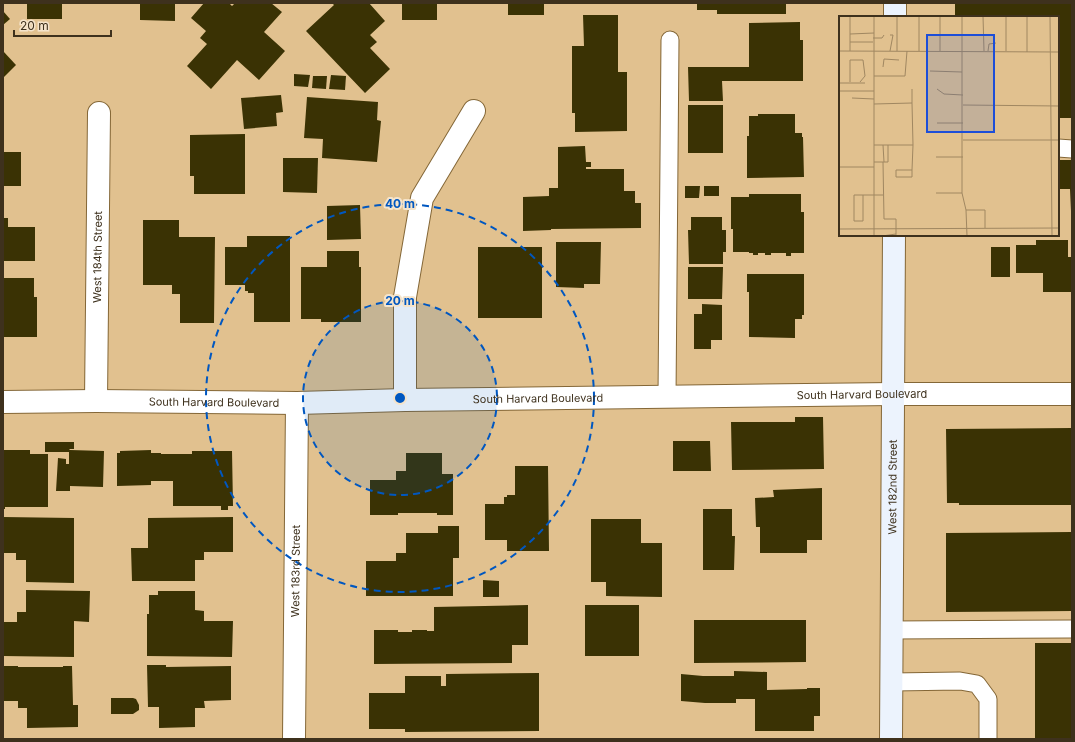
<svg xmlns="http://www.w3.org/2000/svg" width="1075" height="742" viewBox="0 0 1075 742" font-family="Inter,sans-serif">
<rect width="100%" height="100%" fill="#e1c18f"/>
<g fill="#3a3204">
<rect x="27" y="3" width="35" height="16"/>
<path d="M140,3h35v18l-35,-1z"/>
<path d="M204,3h25l3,3 3,-3h36l11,9 -18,20 21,19 -26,29 -22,-20 -26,29 -24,-23 20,-22 -7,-6 6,-7 -15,-13z"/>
<path d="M332,3h37l16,18 -15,14 7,7 -7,6 20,21 -25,24 -59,-62 28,-26z"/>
<rect x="402" y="3" width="35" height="17"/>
<rect x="508" y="3" width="36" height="12"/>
<path d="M697,3h89v11h-69v-4h-20z"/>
<path d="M955,3h117v115h-14v-101h-103z"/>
<path d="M3,11l7,8 -7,6z"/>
<path d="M583,15h35v57h9v59l-52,1v-19h-3v-67h12z"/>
<path d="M800,22v18h3v41h-81l1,20h-34l-1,-34h61v-44z"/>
<path d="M3,51l13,14 -13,13z"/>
<path d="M294,74l16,1 -2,12 -14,-1z"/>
<path d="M331,75l15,1 -1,14 -16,-1z"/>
<path d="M313,76h14l-1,13 -14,-1z"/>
<path d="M281,95l2,17 -7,1 1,13 -33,3 -3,-31z"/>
<path d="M307,97l71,5 -1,18 4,1 -4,41 -55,-4 1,-19 -19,-1z"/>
<rect x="688" y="105" width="35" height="48"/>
<path d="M758,114h37v19h7v4h1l1,40 -57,1v-42h2v-20h9z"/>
<path d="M245,134v60h-51v-18h-4v-41z"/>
<path d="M585,146l1,16h5v5h-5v2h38v22h11v12h6v25l-90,1v1l-28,1v-34l26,-1v-8h9v-41z"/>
<rect x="3" y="152" width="18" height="34"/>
<path d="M283,158h35l-1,35 -34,-1z"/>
<path d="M1058,160h14v51h-1l-1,-22h-12z"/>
<path d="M685,186h15l-1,12h-14z"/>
<rect x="704" y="186" width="15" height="10"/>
<path d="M749,194h52v18h3v41h-13v3h-5v-3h-15v2h-6v-2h-7v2h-5v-2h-4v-1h-16v-23h-2v-32h18z"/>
<path d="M360,205l1,34 -34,1v-34z"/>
<path d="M691,217h31v13h4v22h-3v12h-34l-1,-34h3z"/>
<path d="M3,218h5v9h27v34h-32z"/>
<path d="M143,220h36v17h36l-1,86h-34v-29h-8v-9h-29z"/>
<path d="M247,236h43v86h-36v-29h-6v-2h-3v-6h-20v-38h22z"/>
<path d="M1036,240h32v17h4v35h-29v-19h-27v-28h20z"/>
<path d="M556,242h45l-1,42h-16v4l-28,-1z"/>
<rect x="478" y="247" width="64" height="71"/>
<rect x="991" y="247" width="19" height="30"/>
<path d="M327,251h32v16h2v55h-40v-3h-20v-52h26z"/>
<path d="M688,267h35l-1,32h-34z"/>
<path d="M747,274h57v41h-2v4h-7v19l-46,-1v-45h-2z"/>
<path d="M3,278h31v19h3v40h-34z"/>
<path d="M702,304l20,1v35h-11v9h-17v-35h8z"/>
<path d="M795,417h28l1,52 -92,1 -1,-48h64z"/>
<path d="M1072,428v77h-113v-2h-12l-1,-74z"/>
<path d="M673,441h37l1,30h-38z"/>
<path d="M45,442h29v7h-5l1,1 34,1 -1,36 -33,-1v5h-14l2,-33 8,1v5h3v-12h-24z"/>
<path d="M3,450h27v4h18v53h-43v2h-2z"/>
<path d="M151,450v3h10v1h31v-3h40l1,55h-5v4h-7v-4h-48v-25h-22v4l-34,1v-33h3v-2z"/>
<path d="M406,453h36v21h11v41h-16v-2h-39v2h-28v-35h26v-9h10z"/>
<path d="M515,466h33l1,85h-42v-11h-22v-36h19v-7h3v-2h8z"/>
<path d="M822,488v52h-15v13h-47v-26h-4l-1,-29 19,-1 -1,-7z"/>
<path d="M703,509h29v27h3l-1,34h-31z"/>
<path d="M3,517l71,1v65l-48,-1v-22h-10v-7h-13z"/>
<path d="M233,517v35h-29v8h-9v21h-63l-1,-33h17v-30z"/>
<path d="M591,519h50v24h21v54l-56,-1v-14h-15z"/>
<path d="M438,526h21v32h-6v38h-87v-35h30v-8h10v-20h32z"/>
<path d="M1072,532v79l-126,1v-79z"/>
<path d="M483,580l16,1v16h-16z"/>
<path d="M26,590l64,1 -1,31 -15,-1v36l-71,-1v-34h14v-10h9z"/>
<path d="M158,591h37v19l9,1v10h29l-1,36 -85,-1v-42h2v-19h9z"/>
<path d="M528,605v40h-16v18l-138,1v-34h24v2h14v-2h15v1h7v-24z"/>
<rect x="585" y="605" width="54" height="51"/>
<path d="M694,620h112v42l-112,1z"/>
<rect x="1035" y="643" width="37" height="96"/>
<path d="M147,665h19v2l65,-1v34l-27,1 1,7h-10v19l-36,1v-21h-11z"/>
<path d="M3,666h15v1h45v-1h9l1,39h5v22l-51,1v-20h-9v-7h-15z"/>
<path d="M734,671l33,1v18l40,-1v-1h13v28h-6v15h-59v-32h-19v4h-31l-24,-2v-27l22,2h31z"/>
<path d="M539,673v58l-134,1v-3h-36v-36h36v-17h36v10h5v-12z"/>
<path d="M111,698h22l3,1 3,6v5l-6,4h-22z"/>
</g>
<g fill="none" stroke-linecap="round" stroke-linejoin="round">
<defs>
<g id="service">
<path d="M1058,148l14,1"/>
<path d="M667,397l3,-357"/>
<path d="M892,630l180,-1"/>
<path d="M892,682l68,-1 17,3 11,15v40"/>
</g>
<g id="minor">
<path d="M405,400v-103l17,-99 52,-87"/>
<path id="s1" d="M96,401l3,-288"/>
<path id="s2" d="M3,402l93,-1 201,2 108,-3 488,-6h179"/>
<path id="s3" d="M294,739l3,-336"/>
</g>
<g id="secondary">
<path d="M895,17v-14"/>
<path id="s4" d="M891,739l3,-504"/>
</g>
</defs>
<use href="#service" stroke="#846737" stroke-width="19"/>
<use href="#minor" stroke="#846737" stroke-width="24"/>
<use href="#secondary" stroke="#846737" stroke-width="24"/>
<use href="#service" stroke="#fff" stroke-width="17"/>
<use href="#minor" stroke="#fff" stroke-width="22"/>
<use href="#secondary" stroke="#ecf3fd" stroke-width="22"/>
</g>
<circle cx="400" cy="398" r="97" fill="#0057c0" fill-opacity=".12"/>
<g fill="none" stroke="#0057c0" stroke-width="2" stroke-dasharray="7 5">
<circle cx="400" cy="398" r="97"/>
<circle cx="400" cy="398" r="194"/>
</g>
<g text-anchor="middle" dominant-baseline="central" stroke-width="4" stroke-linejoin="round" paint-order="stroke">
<g font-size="11" fill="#3e311d" stroke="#f5e4cb">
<text stroke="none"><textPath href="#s1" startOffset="144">West 184th Street</textPath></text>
<text stroke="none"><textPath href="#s2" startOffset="859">South Harvard Boulevard</textPath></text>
<text stroke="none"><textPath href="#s2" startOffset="535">South Harvard Boulevard</textPath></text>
<text stroke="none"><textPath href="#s2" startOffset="211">South Harvard Boulevard</textPath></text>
<text stroke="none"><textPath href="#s4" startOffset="252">West 182nd Street</textPath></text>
<text stroke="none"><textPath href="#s3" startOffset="168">West 183rd Street</textPath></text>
</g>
</g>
<g transform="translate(839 16)">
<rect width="220" height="220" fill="#e1c18f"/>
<path fill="none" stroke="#a08761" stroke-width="1" d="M35,0v220M80,0v35M123,0v177l4,17 1,26M144,0l1,35M167,0v35M188,0v36M211,0l2,220M11,18l24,-1M51,19h3l-3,16M34,22h9l2,-3M11,26h23M0,35l220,1M11,35v-35M58,35v-35M101,35v-35M149,35l1,-7 7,-1M44,51l1,-8 15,1M91,55l32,1M35,60h31l2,-25M11,66v-22h13l2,16 -5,6M0,67h26M98,73l7,5 19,1M0,75h35M13,82l22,1M73,87l1,42M35,88l38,-1v-14M124,89l96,1M98,107h26M124,124h96M35,129h39l-1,25v7h-16v-7h16M44,129l1,17M97,141h27M35,146h14v-17M44,146l1,57h12v17M0,151h35M97,177h26M24,179v26h-9v-26h29M127,194h19v18M0,213l220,-1M43,220l14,-2"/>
<path fill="#1d4ed8" fill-opacity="0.15" stroke="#1d4ed8" stroke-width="2" d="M88,19h67v97h-67z"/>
<rect width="220" height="220" fill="none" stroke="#3e311d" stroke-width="2"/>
</g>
<circle cx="400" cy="398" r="6" fill="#0057c0" stroke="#f5e4cb" stroke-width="2"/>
<g font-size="12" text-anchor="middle" font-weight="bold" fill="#0057c0" stroke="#f5e4cb" stroke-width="4" stroke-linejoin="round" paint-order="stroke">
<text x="400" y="208">40 m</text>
<text x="400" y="305">20 m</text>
</g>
<rect width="1075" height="742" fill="none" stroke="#3e311d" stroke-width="8"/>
<path d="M14 30v6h97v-6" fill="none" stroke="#3e311d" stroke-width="2"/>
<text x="20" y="30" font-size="12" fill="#3e311d" stroke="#f5e4cb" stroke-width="3" paint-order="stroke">20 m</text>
</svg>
